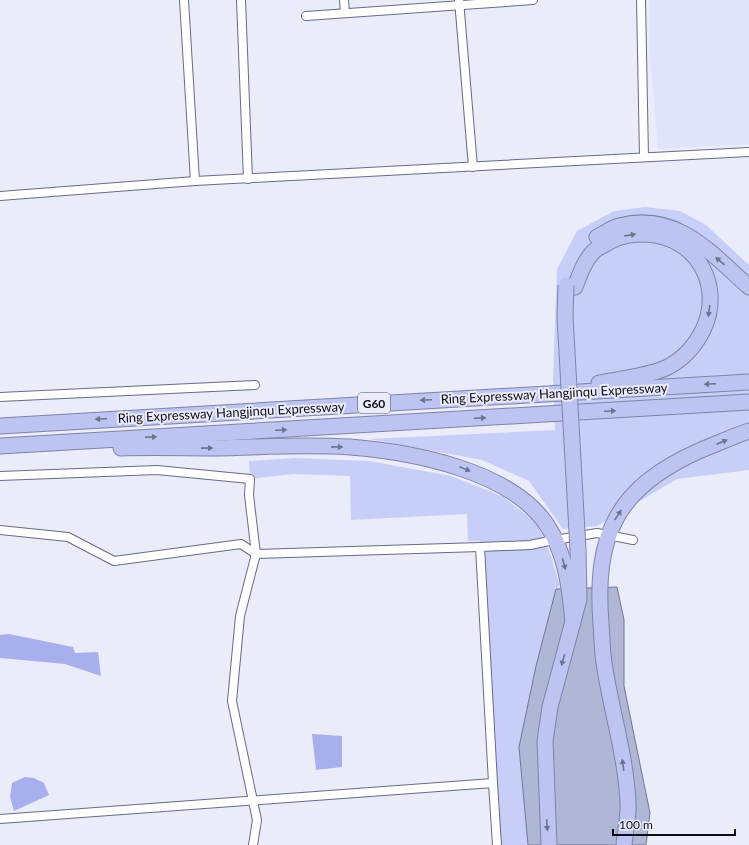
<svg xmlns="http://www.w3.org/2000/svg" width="749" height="845" viewBox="0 0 749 845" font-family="Lato,sans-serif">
<rect width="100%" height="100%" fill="#eaecf9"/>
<path fill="#dfe3fb" d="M650,0h99v144l-91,5 -8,-95z"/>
<g fill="#c7cff9">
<path d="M645,207l35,4 26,14 43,40v205l-72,9 -80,47 -34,3 -34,-48 -47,-21 -112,-21 185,-9 -2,-51 4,-110 20,-38 37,-20z"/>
<path d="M295,458l74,3 82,15 51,20 35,27 14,33 9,29 -4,4 -20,77 -17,81 9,98h-31l-17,-304h-12l-1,-27 -116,6 -1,-44 -57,-2 -43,5 -1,-18z"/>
</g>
<g fill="#a7b0ec">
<path d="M9,634l64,13 2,6 23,-1 3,24 -36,-12 -65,-6v-23z"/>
<path d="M312,734l30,2v31l-26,3z"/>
<path d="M25,777l9,1 10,5 5,12 -35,16 -4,-14 2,-14z"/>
</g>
<path fill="#b0b6d5" stroke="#707592" d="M617,587l7,33v66l26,127 -4,32h-118l-9,-98 17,-81 20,-77z"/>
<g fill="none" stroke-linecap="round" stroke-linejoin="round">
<defs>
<g id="minor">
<path d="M184,0l11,181"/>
<path d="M241,0l7,179"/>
<path d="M344,0l1,13"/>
<path d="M459,0l14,167"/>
<path d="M641,0l3,157"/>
<path d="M306,16l227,-16"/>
<path d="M0,196l195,-15 554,-29"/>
<path d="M0,397l255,-12"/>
<path d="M0,476l157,-6 93,9 -1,16 7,59 -16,62 -8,85 25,119 -4,25"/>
<path d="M0,530l68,7 46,24 127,-17 15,10 224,-7"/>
<path d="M613,536l20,4"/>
<path d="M561,539l36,-6 5,1"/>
<path d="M493,783l-13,-236 50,-2 19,-4"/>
<path d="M0,819l493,-36 4,62"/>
</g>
<g id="motorway">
<path d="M597,237c7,-3 14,-9 22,-11 57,-15 91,26 130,61"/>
<path d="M575,287c5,-13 9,-25 18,-35 4,-4 11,-7 16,-10 12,-7 24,-8 38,-8 50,3 77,52 56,96 -8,16 -20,29 -35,37 -19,9 -48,12 -69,16"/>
<path d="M0,426l749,-44"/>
<path d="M0,446l749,-44"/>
<path d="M121,448c32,-1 64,0 97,0 44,-1 88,-4 132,-1 62,5 160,23 197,78 19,29 23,63 26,98"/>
<path d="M549,845l-4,-104 5,-34 29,-108 -1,-49"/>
<path d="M624,845c1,-13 5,-29 4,-42 -2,-47 -17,-93 -24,-140 -2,-12 -2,-26 -3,-39 -7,-90 16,-137 100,-174 16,-6 32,-14 48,-19"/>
</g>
</defs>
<use href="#minor" stroke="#666a86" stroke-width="10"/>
<use href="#motorway" stroke="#7f84a6" stroke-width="17"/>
<use href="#minor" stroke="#fff" stroke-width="8"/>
<use href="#motorway" stroke="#bdc4f2" stroke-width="15"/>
<defs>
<path id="motorway-bridge" d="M566,285l-1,31 13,234"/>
</defs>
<use href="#motorway-bridge" stroke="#7f84a6" stroke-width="17" stroke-linecap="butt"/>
<use href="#motorway-bridge" stroke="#bdc4f2" stroke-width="15"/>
</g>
<defs><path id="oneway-solid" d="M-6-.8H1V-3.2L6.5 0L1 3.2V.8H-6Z"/></defs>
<g fill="#6d7290">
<use href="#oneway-solid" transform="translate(630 235) rotate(-9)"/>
<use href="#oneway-solid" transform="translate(720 261) rotate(-139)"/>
<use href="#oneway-solid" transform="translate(709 311) rotate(98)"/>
<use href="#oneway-solid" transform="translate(710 384) rotate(177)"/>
<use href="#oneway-solid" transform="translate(426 400) rotate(177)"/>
<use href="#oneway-solid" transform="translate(610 411) rotate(-3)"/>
<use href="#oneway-solid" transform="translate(480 418) rotate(-3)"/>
<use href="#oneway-solid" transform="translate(101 419) rotate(177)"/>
<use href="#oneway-solid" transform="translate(281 430) rotate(-3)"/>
<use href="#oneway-solid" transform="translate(151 437) rotate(-3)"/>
<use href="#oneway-solid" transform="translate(722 442) rotate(-23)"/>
<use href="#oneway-solid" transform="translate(337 447) rotate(1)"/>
<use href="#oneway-solid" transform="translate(207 448) rotate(-1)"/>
<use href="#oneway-solid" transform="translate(465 469) rotate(22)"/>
<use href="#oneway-solid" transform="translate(618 515) rotate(-56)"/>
<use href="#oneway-solid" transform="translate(564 564) rotate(75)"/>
<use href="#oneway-solid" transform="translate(563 660) rotate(105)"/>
<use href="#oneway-solid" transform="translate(623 765) rotate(-98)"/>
<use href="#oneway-solid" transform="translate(547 825) rotate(87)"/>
</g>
<g text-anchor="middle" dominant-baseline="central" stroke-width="4" stroke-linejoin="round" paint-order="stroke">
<rect fill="#eaecf9" stroke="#4f505c" stroke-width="1" x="358" y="393" width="32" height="20" rx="3"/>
<g font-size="12" font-weight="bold" fill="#0c0d18">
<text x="374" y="403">G60</text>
</g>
<g font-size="13" fill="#0c0d18" stroke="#eaecf9">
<text transform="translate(554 393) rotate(-3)">Ring Expressway Hangjinqu Expressway</text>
<text transform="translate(231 412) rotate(-3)">Ring Expressway Hangjinqu Expressway</text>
</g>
</g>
<path d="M613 829v6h122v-6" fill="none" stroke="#0c0d18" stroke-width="2"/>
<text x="619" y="829" font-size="12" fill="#0c0d18" stroke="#eaecf9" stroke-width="3" paint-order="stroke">100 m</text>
</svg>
